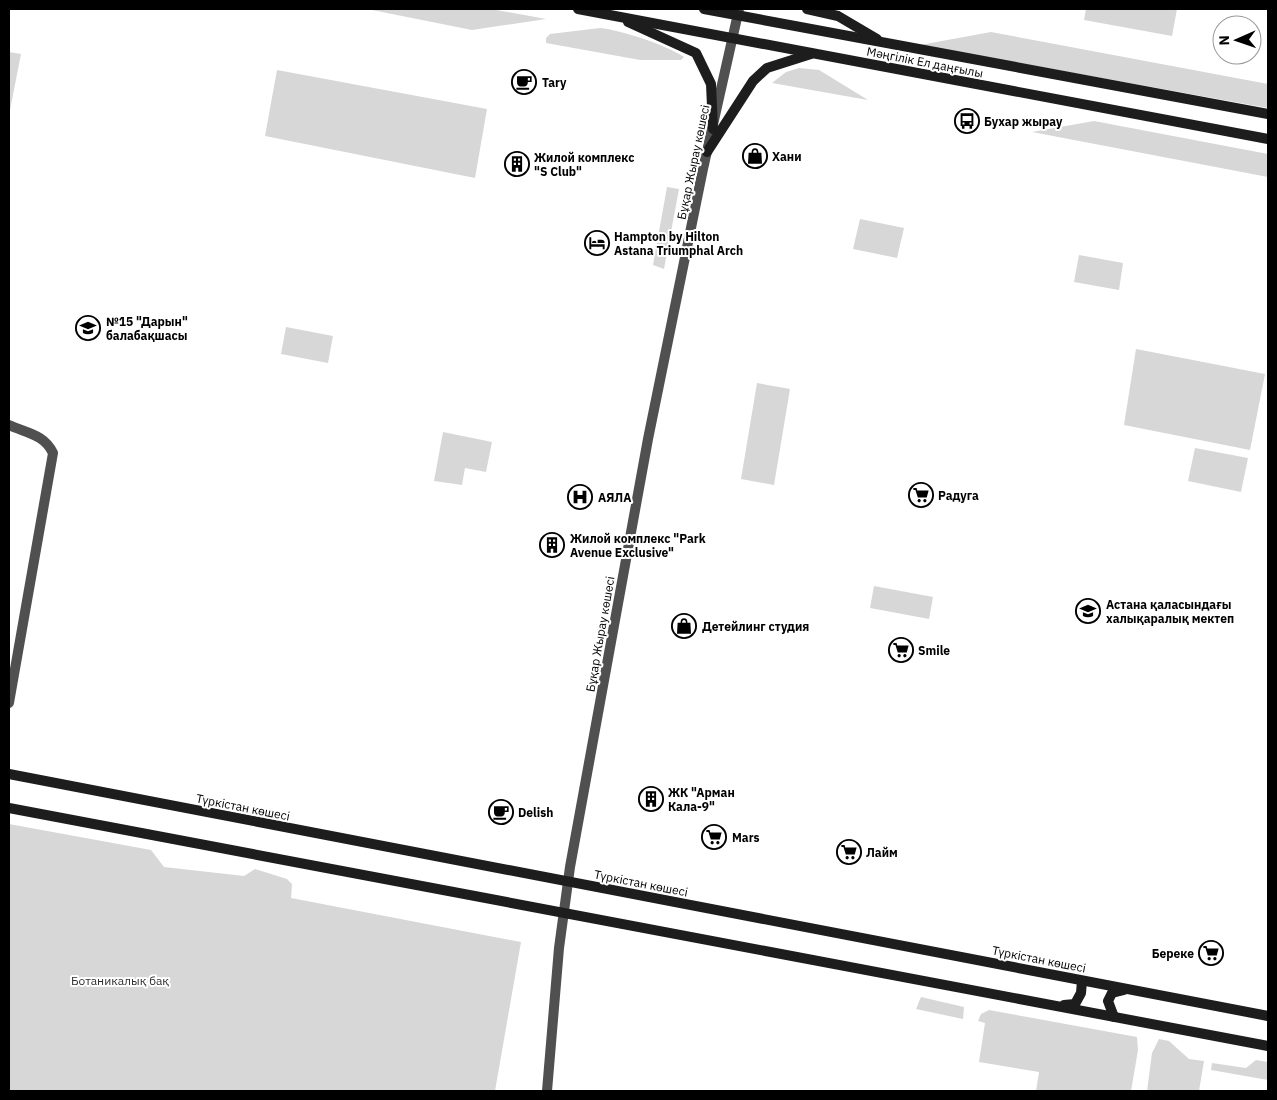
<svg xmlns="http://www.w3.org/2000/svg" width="1277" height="1100" viewBox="0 0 1277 1100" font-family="'IBM Plex Sans',sans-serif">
<rect width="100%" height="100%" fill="#fff"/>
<g fill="#d7d7d7">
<path d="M367,9h124l55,10 -74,11z"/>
<path d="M1086,9h91l-5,27 -88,-16z"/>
<path d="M600,28c21,2 66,17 84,29l-3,3h-41l-94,-17v-5l4,-4z"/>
<path d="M991,32l277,52v24l-348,-63z"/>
<path d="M9,52l12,2 -12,61z"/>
<path d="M799,68l20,2 49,30 -96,-17 14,-11z"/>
<path d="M277,70l210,39 -12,69 -210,-42z"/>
<path d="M1094,121l174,33v23l-236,-45z"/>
<path d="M667,187l12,2 -15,80 -11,-4z"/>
<path d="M860,219l44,9 -7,30 -44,-9z"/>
<path d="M1079,255l44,8 -4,27 -45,-8z"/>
<path d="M286,327l47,9 -5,27 -47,-9z"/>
<path d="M1136,349l129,25 -15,76 -126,-25z"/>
<path d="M757,383l33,6 -16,96 -33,-6z"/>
<path d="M443,432l49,10 -6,30 -21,-4 -3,17 -28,-4z"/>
<path d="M1195,448l53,10 -7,34 -53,-11z"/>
<path d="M874,586l59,11 -4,22 -59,-11z"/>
<path d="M9,824l142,26 13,17 80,9 11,-7 32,10 5,5 -1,14 230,44 -26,149h-486z"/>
<path d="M921,997l43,10 -1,12 -47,-10z"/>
<path d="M989,1010l148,27 1,13 -7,41h-95l3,-19 -60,-10 6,-39 -7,-2 3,-7z"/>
<path d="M1159,1039l10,2 20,18 15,2 -5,30h-52l5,-38z"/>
<path d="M1256,1060l12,2v18l-57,-10 1,-7 34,5z"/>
</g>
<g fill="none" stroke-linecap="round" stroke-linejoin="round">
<path stroke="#505050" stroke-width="10" d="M9,425c17,8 35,9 44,28l-44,250"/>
<path stroke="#505050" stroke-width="10" d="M547,1091l12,-143 11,-81 78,-428 55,-270 36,-160"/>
<g stroke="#1d1d1d" stroke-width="10">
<path d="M578,9l690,130"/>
<path d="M704,9l564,105"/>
<path d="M807,9l31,7 39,23"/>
<path d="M628,22l68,31 15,31 2,45"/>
<path d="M707,152l46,-71 14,-13 44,-14"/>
<path d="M9,774l1259,242"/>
<path d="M9,808l1259,238"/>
<path d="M1064,1005l11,-1 6,-11 1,-12"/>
<path d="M1114,1017l-6,-16 4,-8 12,-3"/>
</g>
</g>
<defs>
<symbol id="cafe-ring" viewBox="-11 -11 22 22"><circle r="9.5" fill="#fff" stroke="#000" stroke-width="1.5"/><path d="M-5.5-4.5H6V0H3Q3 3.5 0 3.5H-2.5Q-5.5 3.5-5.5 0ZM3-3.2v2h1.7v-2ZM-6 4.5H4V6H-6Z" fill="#000"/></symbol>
<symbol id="bus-ring" viewBox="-11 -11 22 22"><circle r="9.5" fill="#fff" stroke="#000" stroke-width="1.5"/><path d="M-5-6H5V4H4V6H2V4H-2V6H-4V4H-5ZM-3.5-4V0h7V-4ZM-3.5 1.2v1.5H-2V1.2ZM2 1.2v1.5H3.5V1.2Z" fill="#000"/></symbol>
<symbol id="shop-ring" viewBox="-11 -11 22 22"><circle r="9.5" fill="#fff" stroke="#000" stroke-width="1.5"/><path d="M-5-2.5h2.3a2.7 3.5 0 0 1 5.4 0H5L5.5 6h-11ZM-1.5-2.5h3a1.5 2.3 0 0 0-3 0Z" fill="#000"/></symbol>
<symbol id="building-ring" viewBox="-11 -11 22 22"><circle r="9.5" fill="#fff" stroke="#000" stroke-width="1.5"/><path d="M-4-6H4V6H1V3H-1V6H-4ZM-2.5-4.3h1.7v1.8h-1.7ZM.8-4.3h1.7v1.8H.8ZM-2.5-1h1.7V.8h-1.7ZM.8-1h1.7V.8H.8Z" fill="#000"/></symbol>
<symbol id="hotel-ring" viewBox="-11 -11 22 22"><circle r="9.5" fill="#fff" stroke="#000" stroke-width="1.5"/><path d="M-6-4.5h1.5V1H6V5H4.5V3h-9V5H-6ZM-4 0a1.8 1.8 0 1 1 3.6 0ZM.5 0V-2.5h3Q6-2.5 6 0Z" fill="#000"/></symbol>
<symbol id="school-ring" viewBox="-11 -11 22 22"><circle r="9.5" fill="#fff" stroke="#000" stroke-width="1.5"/><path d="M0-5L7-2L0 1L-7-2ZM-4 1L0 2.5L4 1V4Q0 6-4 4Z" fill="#000"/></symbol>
<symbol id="supermarket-ring" viewBox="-11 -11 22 22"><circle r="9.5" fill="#fff" stroke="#000" stroke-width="1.5"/><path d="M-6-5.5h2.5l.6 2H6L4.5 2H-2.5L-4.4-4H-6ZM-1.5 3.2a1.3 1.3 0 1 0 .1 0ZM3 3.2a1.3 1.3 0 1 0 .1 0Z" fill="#000"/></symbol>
<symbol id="hospital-ring" viewBox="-11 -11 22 22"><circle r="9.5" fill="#fff" stroke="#000" stroke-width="1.5"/><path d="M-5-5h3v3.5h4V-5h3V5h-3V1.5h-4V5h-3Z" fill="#000"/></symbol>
</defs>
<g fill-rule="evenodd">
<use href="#cafe-ring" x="510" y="68" width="28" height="28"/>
<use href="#bus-ring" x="953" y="107" width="28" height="28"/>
<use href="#shop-ring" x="741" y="142" width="28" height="28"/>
<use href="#building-ring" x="503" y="150" width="28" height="28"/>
<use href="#hotel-ring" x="583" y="229" width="28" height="28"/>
<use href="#school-ring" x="74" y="314" width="28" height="28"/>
<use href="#supermarket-ring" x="907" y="481" width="28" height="28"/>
<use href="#hospital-ring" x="566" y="483" width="28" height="28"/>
<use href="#building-ring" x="538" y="531" width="28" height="28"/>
<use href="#school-ring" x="1074" y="597" width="28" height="28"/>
<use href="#shop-ring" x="670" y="612" width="28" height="28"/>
<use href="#supermarket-ring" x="887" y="636" width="28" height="28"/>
<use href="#building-ring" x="637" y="785" width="28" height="28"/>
<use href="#cafe-ring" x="487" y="798" width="28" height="28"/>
<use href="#supermarket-ring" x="700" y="823" width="28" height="28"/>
<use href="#supermarket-ring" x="835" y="838" width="28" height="28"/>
<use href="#supermarket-ring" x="1197" y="939" width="28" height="28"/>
</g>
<g text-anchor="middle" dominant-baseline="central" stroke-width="4" stroke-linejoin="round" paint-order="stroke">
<g font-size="12" fill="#000" stroke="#fff">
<text transform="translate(925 62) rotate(11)">Мәңгілік Ел даңғылы</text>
<text transform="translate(693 162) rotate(-78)">Бұқар Жырау көшесі</text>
<text transform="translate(600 634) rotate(-80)">Бұқар Жырау көшесі</text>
<text transform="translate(243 807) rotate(11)">Түркістан көшесі</text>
<text transform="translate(641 883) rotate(11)">Түркістан көшесі</text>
<text transform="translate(1039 959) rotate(11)">Түркістан көшесі</text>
</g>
<g font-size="12" font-weight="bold" fill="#000" stroke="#fff" text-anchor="start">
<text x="542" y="82">Tary</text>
<text x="984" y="121">Бухар жырау</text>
<text x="772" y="156">Хани</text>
<text x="534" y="157">Жилой комплекс<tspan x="534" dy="14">"S Club"</tspan></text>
<text x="614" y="236">Hampton by Hilton<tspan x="614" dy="14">Astana Triumphal Arch</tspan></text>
<text x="106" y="321">№15 "Дарын"<tspan x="106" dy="14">балабақшасы</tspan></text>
<text x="938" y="495">Радуга</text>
<text x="598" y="497">АЯЛА</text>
<text x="570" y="538">Жилой комплекс "Park<tspan x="570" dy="14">Avenue Exclusive"</tspan></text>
<text x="1106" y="604">Астана қаласындағы<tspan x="1106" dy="14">халықаралық мектеп</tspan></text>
<text x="702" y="626">Детейлинг студия</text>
<text x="918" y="650">Smile</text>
<text x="668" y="792">ЖК "Арман<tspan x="668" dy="14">Кала-9"</tspan></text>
<text x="518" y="812">Delish</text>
<text x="732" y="837">Mars</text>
<text x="866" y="852">Лайм</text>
<text x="1194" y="953" text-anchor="end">Береке</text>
</g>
<g font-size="12" fill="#2e2e2e" stroke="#fff">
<text x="120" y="980">Ботаникалық бақ</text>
</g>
</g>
<rect width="1277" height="1100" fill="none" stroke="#000000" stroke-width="20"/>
<g transform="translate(1237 40) rotate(268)"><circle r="24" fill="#ffffff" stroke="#999999"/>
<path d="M0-4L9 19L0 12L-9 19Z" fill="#000000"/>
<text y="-8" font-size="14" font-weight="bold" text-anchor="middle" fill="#000000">N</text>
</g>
</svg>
